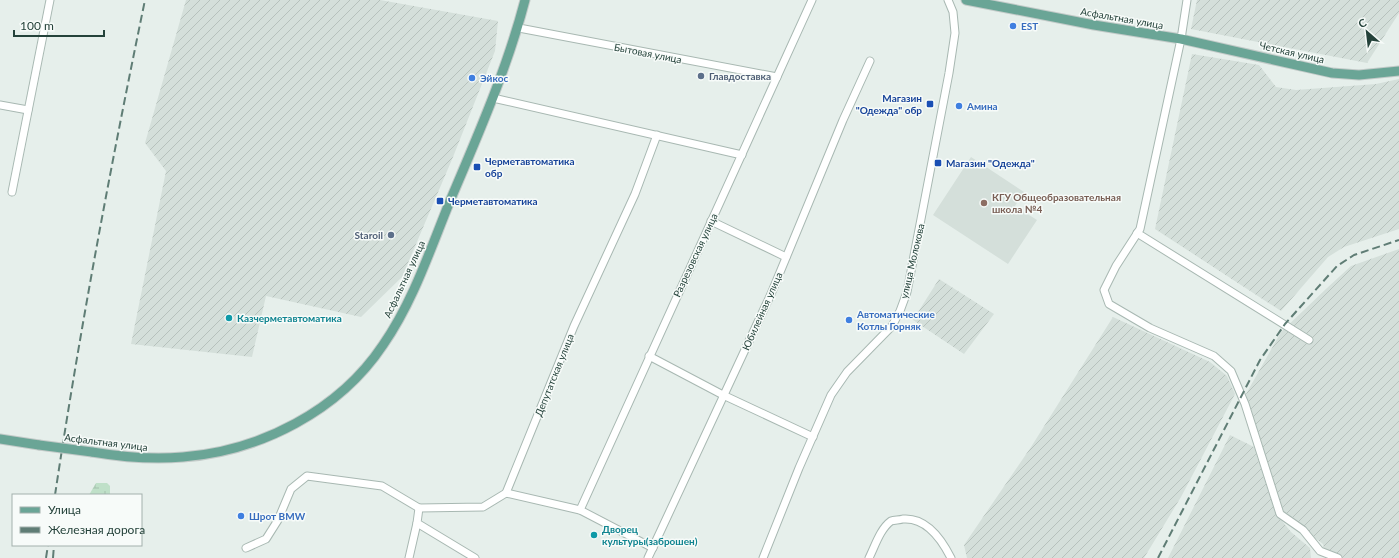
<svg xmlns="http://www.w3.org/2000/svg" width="1399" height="558" viewBox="0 0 1399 558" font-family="Lato,sans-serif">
<defs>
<pattern id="industrial-furrows" width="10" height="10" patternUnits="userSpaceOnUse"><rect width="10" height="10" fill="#d4dfda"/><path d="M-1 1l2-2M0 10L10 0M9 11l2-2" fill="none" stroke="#b6c1bc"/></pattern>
<pattern id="wetland-marsh" width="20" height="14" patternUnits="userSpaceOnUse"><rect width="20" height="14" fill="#bfe0c8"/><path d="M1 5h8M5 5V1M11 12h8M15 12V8" fill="none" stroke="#a4c1ad"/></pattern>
</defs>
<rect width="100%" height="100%" fill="#e6efeb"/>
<path fill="#d4dfda" d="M971,157l53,35 -9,14 22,14 -29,44 -75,-49z"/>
<g fill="url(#industrial-furrows)">
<path d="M186,0h194l118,21 -3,30 -42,106 -51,120 -41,40 -95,-21 -14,61 -121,-13 35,-173 -21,-28z"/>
<path d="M1197,0h202v13l-32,50 -176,-34z"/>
<path d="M1192,54l67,11 17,22 20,3 80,-6 23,-5v150l-55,18 -16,10 -47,54 -126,-82z"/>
<path d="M1399,249v309h-73l-3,-14 -40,-30 -37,-120 35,-62 46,-44 24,-22z"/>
<path d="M939,279l55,35 -30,40 -51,-34z"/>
<path d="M1113,317l97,45 17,14 8,18 -54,103 -37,61h-177l-3,-13 67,-98z"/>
<path d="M1230,435l24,12 21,65 16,20 19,16 1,10h-143z"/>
</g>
<path fill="url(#wetland-marsh)" d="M96,483h11l3,3v9h-21z"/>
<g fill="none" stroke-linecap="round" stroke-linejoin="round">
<defs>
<g id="minor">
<path d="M1187,0l-6,39 -41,190 -24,37 -12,24 5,14 41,24 64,28 17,15 14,33 35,110 23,16 17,21 18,7"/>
<path d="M519,28l258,49"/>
<path d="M493,98l249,57"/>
<path d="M0,105l28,5"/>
<path d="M12,192l38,-192"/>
<path d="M711,221l75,36"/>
<path d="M1137,233l172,107"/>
<path d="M649,356l74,39 90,42"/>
<path d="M506,493l74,17 73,38"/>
<path d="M419,508l-2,15 58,35"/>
<path d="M580,510l232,-510"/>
<path d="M246,548l20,-9 12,-19 13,-31 16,-13 75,10 37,22 64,-1 23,-14 68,-167 61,-132 22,-59"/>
<path d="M409,558l8,-35"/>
<path d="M648,558l123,-264 72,-174 27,-59"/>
<path d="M763,558l36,-90 32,-73 16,-23 45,-46 8,-15 7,-19 42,-219 6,-40 -2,-21 -5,-12"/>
<path d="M869,558c6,-12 11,-29 22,-37 3,-1 9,-1 12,-2 24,-2 39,21 48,39"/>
</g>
<g id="major">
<path d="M966,0l128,25 87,14 151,34 27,2 40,-4"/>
<path d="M0,439l39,6"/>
<path d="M92,452c30,5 60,8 91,5 77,-6 156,-46 200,-112 30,-43 47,-95 67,-144 28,-66 57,-132 75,-201"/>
</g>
</defs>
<use href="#minor" stroke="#a8b8b2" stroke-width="9"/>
<use href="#major" stroke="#c2cac8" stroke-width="11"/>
<use href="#minor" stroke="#fff" stroke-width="7"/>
<use href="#major" stroke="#6aa596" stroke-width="9"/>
<g stroke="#5f7d75" stroke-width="2" stroke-dasharray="8 4" stroke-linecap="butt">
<path d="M55,495c25,-166 56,-331 90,-495"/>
<path d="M46,558l2,-13"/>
<path d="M53,558l1,-13"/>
<path d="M1158,558l102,-198 25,-36 52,-58 17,-11 45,-15"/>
</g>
<defs>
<path id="major-bridge" d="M39,445l53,7"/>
</defs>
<use href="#major-bridge" stroke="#c2cac8" stroke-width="11" stroke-linecap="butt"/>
<use href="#major-bridge" stroke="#6aa596" stroke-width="9"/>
</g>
<g fill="#3f7fe0" stroke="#f7fbf9" stroke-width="1.5">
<circle cx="1013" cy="26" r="4"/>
<circle cx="472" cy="78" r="4"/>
<circle cx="959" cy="106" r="4"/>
<circle cx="849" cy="320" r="4"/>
<circle cx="241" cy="516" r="4"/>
</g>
<g fill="#5c6f8a" stroke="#f7fbf9" stroke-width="1.5">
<circle cx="701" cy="76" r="4"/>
<circle cx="391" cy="235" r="4"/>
</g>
<g fill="#1a4fb4" stroke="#f7fbf9" stroke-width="1.5">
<rect x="926" y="100" width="8" height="8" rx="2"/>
<rect x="934" y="159" width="8" height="8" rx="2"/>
<rect x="473" y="163" width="8" height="8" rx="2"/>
<rect x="436" y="197" width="8" height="8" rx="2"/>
</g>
<circle fill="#8d6e63" stroke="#f7fbf9" stroke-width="1.5" cx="984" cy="203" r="4"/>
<g fill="#0f9aa8" stroke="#f7fbf9" stroke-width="1.5">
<circle cx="229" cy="318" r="4"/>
<circle cx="594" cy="535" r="4"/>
</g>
<g text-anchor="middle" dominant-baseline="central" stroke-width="3" stroke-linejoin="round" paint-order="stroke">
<g font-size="10" fill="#24423a" stroke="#f7fbf9">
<text transform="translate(1122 18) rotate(10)">Асфальтная улица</text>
<text transform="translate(1292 52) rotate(13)">Четская улица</text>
<text transform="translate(648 53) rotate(11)">Бытовая улица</text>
<text transform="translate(695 255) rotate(-65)">Разрезовская улица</text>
<text transform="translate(912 261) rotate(-77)">улица Молокова</text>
<text transform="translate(404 279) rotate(-65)">Асфальтная улица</text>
<text transform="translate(762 311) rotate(-66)">Юбилейная улица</text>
<text transform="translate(554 375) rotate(-68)">Депутатская улица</text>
<text transform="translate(106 442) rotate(7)">Асфальтная улица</text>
</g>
<g font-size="10" font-weight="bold" fill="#366cbe" stroke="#f7fbf9" text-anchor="start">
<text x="1021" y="26">EST</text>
<text x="480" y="78">Эйкос</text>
<text x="967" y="106">Амина</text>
<text x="857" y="314">Автоматические<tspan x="857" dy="12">Котлы Горняк</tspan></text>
<text x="249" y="516">Шрот BMW</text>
</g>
<g font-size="10" font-weight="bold" fill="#4e5e75" stroke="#f7fbf9" text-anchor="start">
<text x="709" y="76">Главдоставка</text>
<text x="383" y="235" text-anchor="end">Staroil</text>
</g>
<g font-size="10" font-weight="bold" fill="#164399" stroke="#f7fbf9" text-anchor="start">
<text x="922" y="98" text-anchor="end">Магазин<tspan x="922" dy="12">"Одежда" обр</tspan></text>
<text x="485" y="161">Черметавтоматика<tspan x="485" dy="12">обр</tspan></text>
<text x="946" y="163">Магазин "Одежда"</text>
<text x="448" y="201">Черметавтоматика</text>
</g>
<g font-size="10" font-weight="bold" fill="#785e54" stroke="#f7fbf9" text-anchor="start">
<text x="992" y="197">КГУ Общеобразовательная<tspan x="992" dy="12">школа №4</tspan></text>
</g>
<g font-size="10" font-weight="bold" fill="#0d838f" stroke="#f7fbf9" text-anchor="start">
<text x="237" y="318">Казчерметавтоматика</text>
<text x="602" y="529">Дворец<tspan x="602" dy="12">культуры(заброшен)</tspan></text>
</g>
</g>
<rect x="12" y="494" width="130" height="52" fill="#f7fbf9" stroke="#a3b1ad"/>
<rect x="20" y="507" width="20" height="6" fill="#6aa596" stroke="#a3b1ad"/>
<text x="48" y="514" font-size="12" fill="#24423a">Улица</text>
<rect x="20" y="527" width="20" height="6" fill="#5f7d75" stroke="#a3b1ad"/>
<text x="48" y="534" font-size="12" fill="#24423a">Железная дорога</text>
<g transform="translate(1367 32) rotate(332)" stroke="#f7fbf9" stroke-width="3" paint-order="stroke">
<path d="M0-3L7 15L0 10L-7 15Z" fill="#24423a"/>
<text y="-6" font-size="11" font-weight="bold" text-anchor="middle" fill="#24423a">С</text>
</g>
<path d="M14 30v6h90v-6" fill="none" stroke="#24423a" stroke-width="2"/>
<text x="20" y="30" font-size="12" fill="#24423a" stroke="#f7fbf9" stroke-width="3" paint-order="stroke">100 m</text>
</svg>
